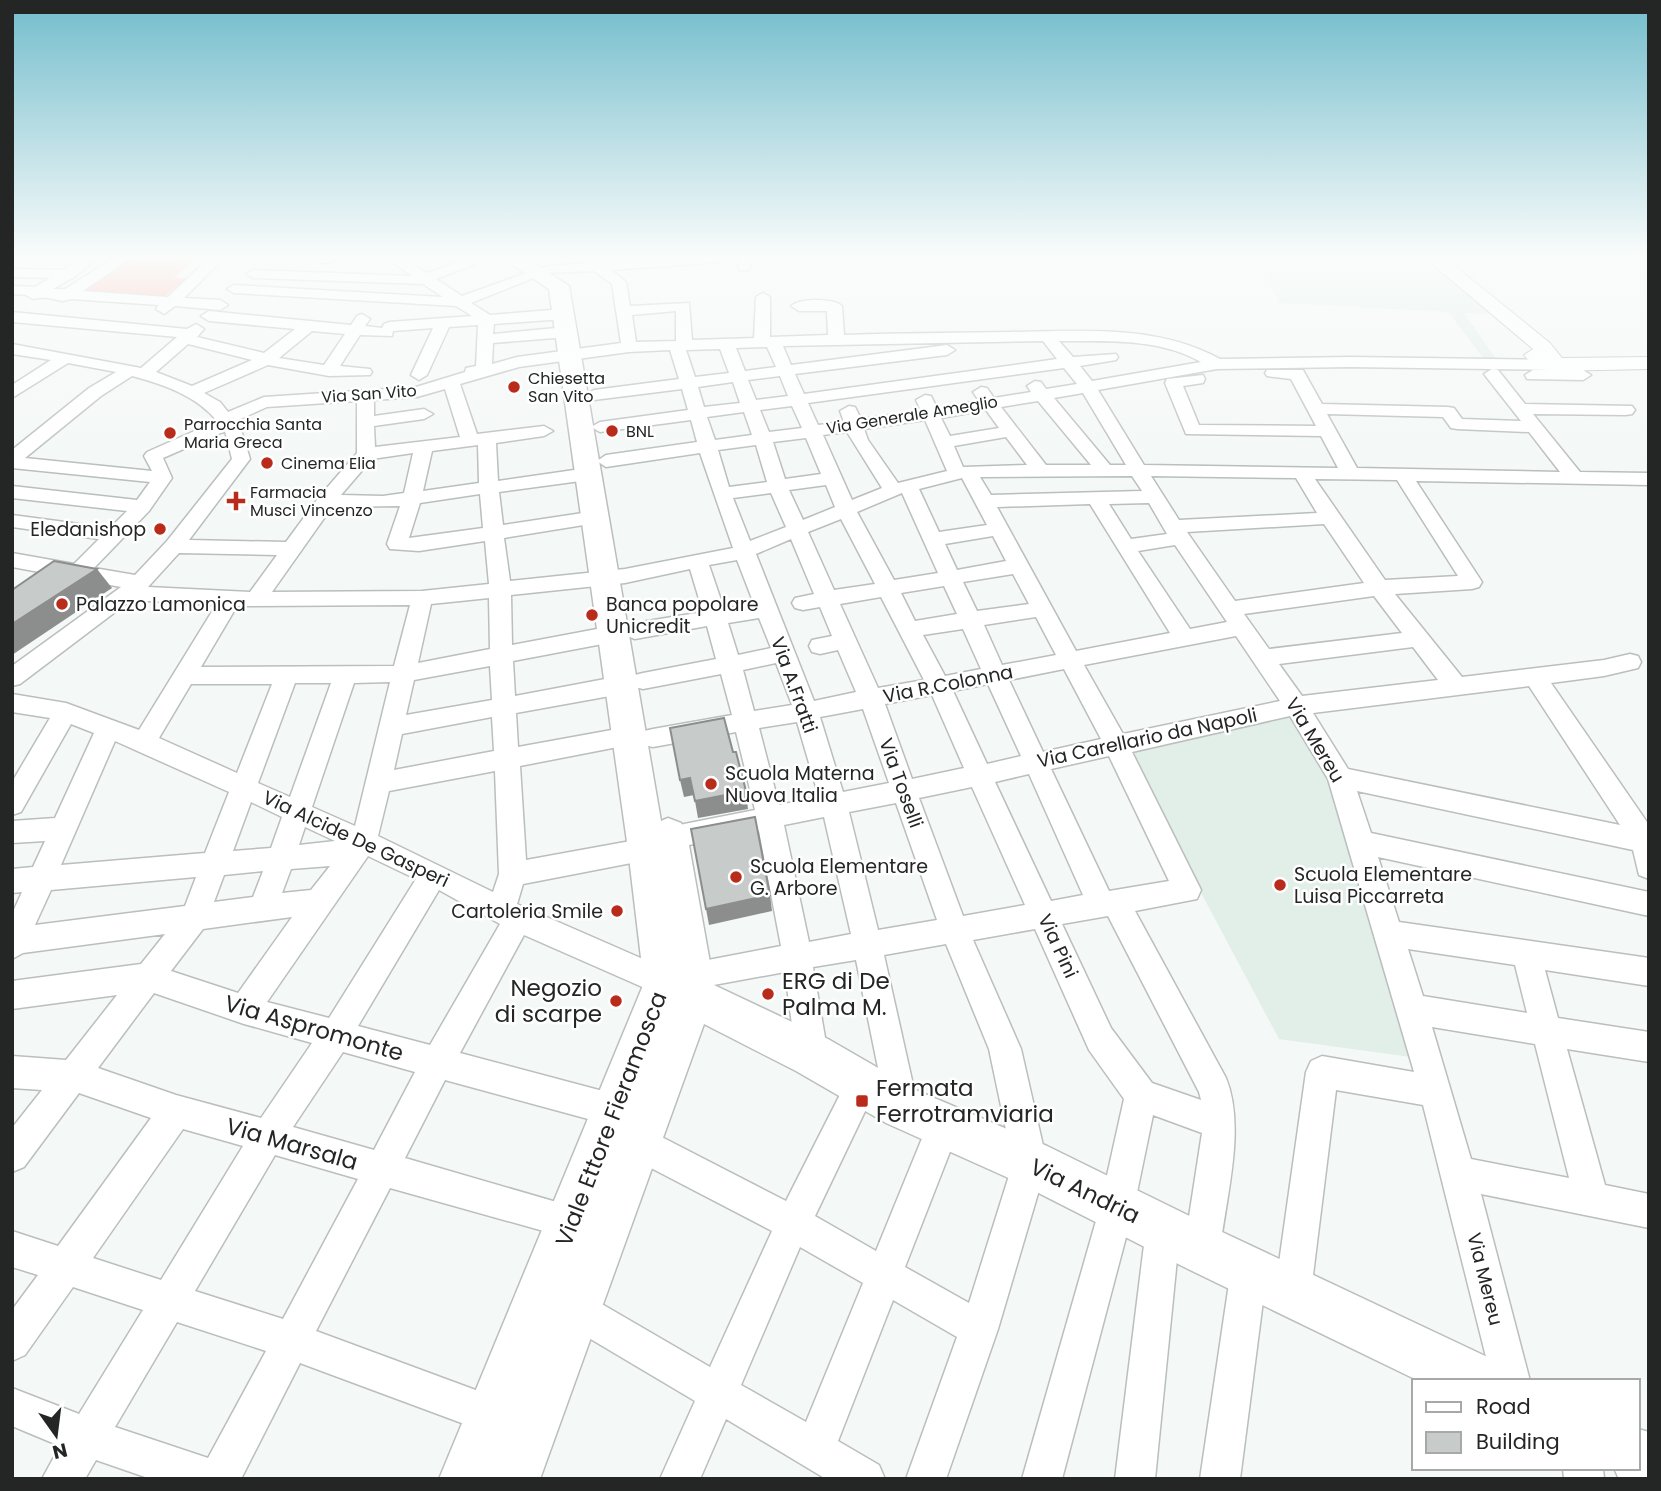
<svg xmlns="http://www.w3.org/2000/svg" width="1661" height="1491" viewBox="0 0 1661 1491" font-family="Poppins,sans-serif">
<rect width="100%" height="100%" fill="#f4f8f6"/>
<g fill="#e2eee8">
<path d="M1257,258h169l70,56 -32,-1 32,46h-12l-36,-47 -169,-9z"/>
<path d="M1288,716l48,70 75,271 -132,-18 -154,-289z"/>
</g>
<path fill="#feaa9b" d="M129,258l67,1 -22,19h13l-25,21 -84,-6z"/>
<g fill="none" stroke-linecap="round" stroke-linejoin="round">
<defs>
<g id="minor">
<path d="M81,258h17l-24,19 -21,12h12l49,-31h17l-48,33 85,6 41,-39h15l-40,40 36,2 8,5 -8,5 -45,-4 -11,8 -8,-5 3,-4 -88,-6 -8,2c-12,-2 -17,-5 -30,-2l-7,-4 -14,-1v-8l23,1 15,-9 -38,-1v-8l51,1z"/>
<path d="M318,258h21l-10,5h-10z"/>
<path d="M387,258h16l24,15 43,-15h20l-54,21 26,17 72,-26 16,-4 36,-3 7,-3 7,2 62,-4h67l-7,4 -111,8 15,12 4,24 59,-3 3,37 62,-2 2,-41 7,-4 7,4v40l58,-2 -1,-24h-28l-8,-5c9,-8 42,-8 51,0l2,29c55,-2 111,-2 166,-3 70,-1 147,-8 210,27l130,-2 202,3 8,5 -8,5 -202,-3 -133,2 -119,21 46,75 194,3 -17,-32 -135,-2 -21,-51 2,-4 36,-4 2,4 -2,4 -20,3 16,39 117,1 -25,-47 -24,-3 -2,-3 2,-3h36l19,34 126,3 6,1 8,11 59,2 -37,-47 8,-5 6,1 27,34 107,2 3,4 -3,4 -6,1 -93,-1 47,58 69,1v12l-233,-4 66,101 -3,5 -7,2 -77,5 67,83 142,-17 26,-6 8,2 3,6 -3,6 -34,8 -53,7 98,142v54l-10,-4 -6,-25 -276,-59 14,42 278,59v24l-271,-59 21,65 250,36v28l-104,-16 13,48 91,14v30l-82,-13 38,136 44,9v34l-168,-34 49,187h-38l-69,-276 -87,-15 -25,201 -5,13 -13,5 -13,-5 -5,-13 31,-219 5,-11 11,-5 92,16 -86,-293 -38,-63 -158,36 69,138 -4,9 -62,12 91,167c20,49 0,119 -6,171l-6,12 -12,6 -12,-6 -6,-12 18,-116 -49,-18 -19,92 -72,272h-40l78,-272 24,-108 -35,-49 -54,-121 -62,11 48,109 26,114 -49,166 -52,150h-40l51,-142 -64,-37 -55,141 41,24 6,14h-59l-100,-60 -26,60h-40l35,-78 -133,-79 -5,-13 5,-13 13,-5 13,5 122,71 62,-136 -146,-76 -5,-12 5,-12 12,-5 12,5 136,70 66,-130 11,-5 11,5 5,11 -64,134 61,35 56,-137 12,-4 12,4 4,12 -55,141 64,36 44,-140 -24,-114 -43,-105 -62,11 34,152 -5,11 -11,5 -11,-5 -5,-11 -30,-147 -43,7 15,88 -5,11 -11,4 -11,-4 -5,-11 -11,-83 -93,17 -10,-4 -5,-10 5,-10 99,-19 -22,-115 -90,18 -9,-3 -4,-8 4,-8 9,-3 86,-17 -19,-78 -83,15 -9,-2 -3,-7 3,-7 9,-2 79,-14 -11,-41 -78,15 -8,-2 -4,-6 4,-6 8,-2 73,-14 -9,-33 -72,13 -8,-3 -3,-5 3,-5 8,-3 68,-11 -13,-43 -65,14 -114,12 1,50 101,-19 8,3 3,5 -3,5 -8,3 -100,19 2,35 106,-20 8,3 4,6 -4,6 -8,3 -105,19 2,34 110,-20 9,2 3,7 -3,7 -9,2 -108,21 6,94 121,-22 9,3 4,8 -4,8 -9,3 -124,24 -6,20 158,69 5,10 -5,10 -10,4 -141,-62 -64,118 154,41 11,5 5,11 -5,11 -11,5 -169,-46 -40,78 179,52 5,12 -5,12 -12,5 -182,-51 -74,143 192,71 5,14 -5,14 -14,5 -194,-72 -59,116h-90l-55,-19 -11,19h-43l18,-33 -48,-20v-38l67,26 64,-104 -70,-23 -48,68 -13,6v-51l26,-35 -26,-8v-36l46,15 93,-128 -72,-25 -55,74 -12,5v-44l30,-38 -30,-2v-32l54,4 51,-65 -105,14v-28l129,-17 24,-30 -142,19 -11,6v-45l10,-22 -10,1v-24l21,-2 12,-26 -33,2v-22l43,-3 39,-85 -23,-9 -50,88 -9,3v-33l38,-64 -38,-6v-18l54,9 73,27 77,-125 -85,-5 -111,84 -8,2v-20l109,-79 -109,-20v-14l62,11 25,-25 -87,-12v-12l98,13 17,-17 -115,-13v-12l125,14 13,-18 -138,-14v-18l77,-62 27,-16 -48,-9 -56,35v-13l39,-25 -39,-6v-10l129,24 36,-31 -165,-15v-10l175,17 9,-5 8,5 -7,8 67,16 31,-24 -86,-8 -8,-5 8,-5 142,14 6,-9 5,-2 8,5 -5,7 17,2 2,-4 5,-2 83,-6 -16,-10 -222,-13 -7,-4 7,-4 209,12 -20,-13 -170,-6 -7,-4 7,-4 159,6zM594,271l18,13 9,59 -104,14 -25,7 1,-21 74,-6 8,-5 -8,-5 -74,7 1,-10 70,-5 8,-5 -8,-5 -74,6 -19,-12 75,-30zM676,311v30l-40,1 -4,-27zM478,325l-2,41 -10,2 -1,4 -49,15 -152,10 -36,15 -8,-10 -16,-9 64,-28 61,11 41,-1 2,-3 -2,-3 -30,-3 20,-31 32,1 1,-5 40,-3 -22,47 8,5 8,-5 22,-48zM312,331l33,3 -21,31 -45,-7zM1043,341l14,18 -253,35 -9,-20 152,-19 8,-5 -8,-5 -156,20 -8,-19zM1059,341c47,0 101,-3 142,21l-109,19 -12,-15 36,-6 2,-3 -2,-3 -43,3zM188,344l64,16 -60,26 -36,-14zM767,347l9,20 -31,4 -9,-23zM720,349l9,24 -34,4 -9,-27zM670,350l9,29 -85,11 -8,5 8,5 88,-11 6,21 -88,12 -9,5 9,5 91,-12 6,22 -91,13 -9,6 9,6 94,-14 33,95 -108,21 -115,12 -6,-43 92,-15 7,-2 3,-4 -3,-4 -7,-2 -93,14 -4,-33 89,-12 9,-6 -9,-6 -90,13 -2,-38 48,-7 9,-5 -9,-5 -67,8 -17,-50 59,-17 110,-15zM1064,368l13,16 -31,5 -5,-7 -6,-1 -8,5 4,6 -37,6 -7,-10 -6,-1 -8,5 6,9 -42,7 -6,-12 -6,-1 -9,5 5,11 -60,8 -6,-12 -6,-1 -9,5 4,11 -26,3 -10,-22zM132,376c31,8 65,20 85,45l-70,31 -3,4 8,15 -127,-13 76,-62zM780,376l8,20 -32,4 -8,-20zM733,382l7,21 -36,4 -6,-20zM445,389l15,48 -85,10 -1,-21 50,-7 9,-5 -9,-5 -50,7v-16l43,-3zM1083,393l43,72h-16l-56,-67zM357,401v52l-38,44 -33,45 -97,-2 61,-81 -12,-39 29,-13zM1038,401l53,64h-45l-45,-58zM792,406l10,22 -33,4 -9,-22zM986,410l13,18 -49,8 -9,-18zM744,412l8,23 -37,5 -8,-23zM1327,414l116,3 8,11 6,1 72,3 31,40 -203,-4zM925,420l22,51 -49,12 -30,-43 -4,-11zM225,431l7,28 -65,82 -32,34 -41,-7 55,-57 23,-33 -9,-20zM847,432l35,56 -30,12 -29,-65zM1006,437l21,28 -64,2 -9,-21zM806,438l15,36 -36,5 -12,-37zM478,445l1,38 -56,8 9,-40zM756,445l11,37 -38,5 -11,-37zM413,453l-9,40 -21,3 -42,-1 31,-36zM1132,476l10,15 -151,4 -11,-18zM1151,476l145,2 21,35 -138,7zM962,478l25,47 -48,7 -20,-43zM1315,479l82,1 61,96 -73,4zM826,485l9,22 -32,13 -14,-30zM771,493l15,34 -36,14 -17,-43zM902,493l36,80 -44,7 -37,-68zM480,494l3,34 -74,10 11,-35zM1149,503l18,31 -36,5 -22,-35zM1090,504l80,129 -94,18 -79,-144zM400,506l-13,38 3,5 29,2 66,-10 4,43 -67,7 -150,1 60,-85zM841,519l34,65 -41,6 -26,-58zM1324,524l40,59 -129,18 -48,-69zM993,536l13,25 -49,9 -12,-26zM791,539l23,55 -19,4 -3,5 3,5 8,2 17,-3 12,29 -20,4 -3,6 3,6 8,2 18,-4 18,42 -42,9 -58,-147zM1175,545l52,77 -37,7 -52,-78zM179,553l98,2 -27,37 -102,-5zM737,560l17,44 -30,5 -15,-44zM1013,574l16,30 -52,7 -14,-29zM944,586l13,28 -42,7 -14,-28zM1374,596l28,37 -133,16 -25,-35zM881,597l43,83 -46,8 -38,-84zM489,598l1,51 -72,14 13,-59zM410,605l-16,61 -193,1 36,-61zM1036,617l20,38 -54,10 -18,-40zM759,618l12,30 -33,7 -10,-32zM963,629l18,40 -36,7 -22,-41zM1236,636l44,65 -157,33 -39,-69zM1413,647l25,33 -136,16 -23,-32zM776,663l16,42 -38,6 -11,-41zM490,666l2,34 -86,15 8,-35zM1064,669l37,70 -58,13 -34,-72zM390,682l-35,144 -43,-19 42,-124zM295,683h36l-41,114 -32,-14zM191,684h81l-35,89 -78,-35zM988,684l33,72 -34,8 -34,-73zM1529,686l91,139 -272,-56 -35,-56zM932,695l32,73 -52,11 -27,-75zM863,709l26,74 -46,9 -23,-75zM492,717l2,34 -100,19 8,-36zM797,722l22,75 -40,8 -20,-77zM115,741l114,51 -24,61 -144,12zM1109,756l60,125 -60,10 -58,-122zM495,771l4,103 -6,18 -115,-56 11,-45zM1029,774l54,121 -32,6 -56,-119zM972,787l53,118 -62,11 -44,-118zM251,802l31,15 -11,31 -38,3zM896,803l41,117 -59,10 -29,-118zM824,817l27,117 -42,8 -25,-117zM305,827l30,14 -36,4zM368,856l48,23 -87,139 -62,-16zM330,866l-19,24 -29,3 9,-24zM263,871l-10,26 -39,5 10,-27zM196,877l-11,29 -150,19 16,-35zM439,890l61,34 -70,121 -72,-19zM1108,916l91,176 2,8 -49,-17 -41,-55 -49,-104zM292,917l-54,76 -67,-22 32,-42zM1408,949l107,16 12,48 -104,-17zM154,993l90,31 68,19 -51,75 -85,-23 -78,-27zM1432,1027l103,17 34,134 -98,-19zM343,1052l72,20 -41,78 -81,-23zM183,1129l60,17 -82,134 -68,-22zM275,1155l83,24 -75,140 -88,-28zM800,1247l63,36 -57,139 -65,-37zM177,1322l89,29 -58,107 -93,-31z"/>
<path d="M738,258h14l-3,12h-10z"/>
<path d="M1533,370h50l8,5 -8,5 -56,-1 -2,-4z"/>
<path d="M1163,1212l12,5 5,12 -25,250h-40l31,-250 5,-12z"/>
<path d="M1249,1252l13,5 5,13 -27,209h-40l31,-209 5,-13z"/>
<path d="M1563,1468h40l1,11h-40z"/>
</g>
<path id="tertiary" d="M1425,258h20l105,85 12,15 87,-1v12l-97,2 -25,-12 -3,-4 9,-6z"/>
<g id="secondary">
<path d="M502,258h24l43,28 92,535 7,-3 13,5 6,11 27,151 114,54 90,52 129,55 173,85 278,131 8,19h-87l-235,-114 -171,-87 -127,-57 -90,-52 -92,-47 -164,455h-101l205,-496 -16,-134 -79,-560z"/>
<path d="M1638,1429l11,3v47h-27l-4,-2 -4,-9h24z"/>
</g>
</defs>
<use href="#minor" stroke="#babebc" stroke-width="3"/>
<use href="#tertiary" stroke="#babebc" stroke-width="2"/>
<use href="#secondary" stroke="#babebc" stroke-width="3"/>
<use href="#minor" fill="#fff" fill-rule="evenodd"/>
<use href="#tertiary" fill="#fff" fill-rule="evenodd"/>
<use href="#secondary" fill="#fff" fill-rule="evenodd"/>
</g>
<g fill="#8b8e8d">
<path d="M97,569l15,19 -100,67v-31z"/>
<path d="M690,778l4,17 -10,2 -4,-17z"/>
<path d="M746,791l2,18 -50,9 -3,-17z"/>
<path d="M770,895l2,16 -63,14 -3,-16z"/>
</g>
<g fill="#c7cbc9" stroke="#8b8e8d" stroke-width="2">
<path d="M54,561l43,8 -85,55v-34z"/>
<path d="M724,718l9,34h3l10,39 -51,10 -5,-23 -10,2 -10,-52z"/>
<path d="M755,817l15,78 -64,14 -15,-80z"/>
</g>
<linearGradient id="sky" x2="0" y2="1"><stop stop-color="#73bdcc"/><stop offset="0.55" stop-color="#fafcfb"/><stop offset="1" stop-color="#fafcfb" stop-opacity="0"/></linearGradient>
<rect width="1661" height="467" fill="url(#sky)"/>
<g fill="#b92c1b" stroke="#fff" stroke-width="2.5">
<circle cx="514" cy="387" r="7"/>
<circle cx="612" cy="431" r="7"/>
<circle cx="170" cy="433" r="7"/>
<circle cx="267" cy="463" r="7"/>
<path d="M232.5 490.5h7v7h7v7h-7v7h-7v-7h-7v-7h7z"/>
<circle cx="160" cy="529" r="7"/>
<circle cx="62" cy="604" r="7"/>
<circle cx="592" cy="615" r="7"/>
<circle cx="711" cy="784" r="7"/>
<circle cx="736" cy="877" r="7"/>
<circle cx="1280" cy="885" r="7"/>
<circle cx="617" cy="911" r="7"/>
<circle cx="768" cy="994" r="7"/>
<circle cx="616" cy="1001" r="7"/>
<rect x="855" y="1094" width="14" height="14" rx="3.5"/>
</g>
<g text-anchor="middle" dominant-baseline="central" stroke-width="5" stroke-linejoin="round" paint-order="stroke">
<g font-size="16" fill="#242525" stroke="#fff" text-anchor="start">
<text x="528" y="378">Chiesetta<tspan x="528" dy="18">San Vito</tspan></text>
<text x="184" y="424">Parrocchia Santa<tspan x="184" dy="18">Maria Greca</tspan></text>
<text x="626" y="431">BNL</text>
<text x="281" y="463">Cinema Elia</text>
<text x="250" y="492">Farmacia<tspan x="250" dy="18">Musci Vincenzo</tspan></text>
</g>
<g font-size="16" fill="#242525" stroke="#fff">
<text transform="translate(369 394) rotate(-4)">Via San Vito</text>
<text transform="translate(912 415) rotate(-9)">Via Generale Ameglio</text>
</g>
<g font-size="19" fill="#242525" stroke="#fff" text-anchor="start">
<text x="146" y="529" text-anchor="end">Eledanishop</text>
<text x="76" y="604">Palazzo Lamonica</text>
<text x="606" y="604">Banca popolare<tspan x="606" dy="22">Unicredit</tspan></text>
<text x="725" y="773">Scuola Materna<tspan x="725" dy="22">Nuova Italia</tspan></text>
<text x="750" y="866">Scuola Elementare<tspan x="750" dy="22">G. Arbore</tspan></text>
<text x="1294" y="874">Scuola Elementare<tspan x="1294" dy="22">Luisa Piccarreta</tspan></text>
<text x="603" y="911" text-anchor="end">Cartoleria Smile</text>
</g>
<g font-size="19" fill="#242525" stroke="#fff">
<text transform="translate(948 684) rotate(-11)">Via R.Colonna</text>
<text transform="translate(794 685) rotate(70)">Via A.Fratti</text>
<text transform="translate(1147 738) rotate(-12)">Via Carellario da Napoli</text>
<text transform="translate(1315 740) rotate(59)">Via Mereu</text>
<text transform="translate(901 783) rotate(70)">Via Toselli</text>
<text transform="translate(356 839) rotate(25)">Via Alcide De Gasperi</text>
<text transform="translate(1058 946) rotate(65)">Via Pini</text>
<text transform="translate(1485 1279) rotate(76)">Via Mereu</text>
</g>
<g font-size="23" fill="#242525" stroke="#fff" text-anchor="start">
<text x="782" y="981">ERG di De<tspan x="782" dy="26">Palma M.</tspan></text>
<text x="602" y="988" text-anchor="end">Negozio<tspan x="602" dy="26">di scarpe</tspan></text>
<text x="876" y="1088">Fermata<tspan x="876" dy="26">Ferrotramviaria</tspan></text>
</g>
<g font-size="23" fill="#242525" stroke="#fff">
<text transform="translate(314 1028) rotate(16)">Via Aspromonte</text>
<text transform="translate(611 1119) rotate(-69)">Viale Ettore Fieramosca</text>
<text transform="translate(292 1144) rotate(16)">Via Marsala</text>
<text transform="translate(1085 1191) rotate(26)">Via Andria</text>
</g>
</g>
<rect width="1661" height="1491" fill="none" stroke="#242525" stroke-width="28"/>
<rect x="1412" y="1379" width="228" height="91" fill="#ffffff" stroke="#a7a8a8" stroke-width="2"/>
<rect x="1426" y="1402" width="35" height="10" fill="#ffffff" stroke="#a7a8a8" stroke-width="2"/>
<text x="1476" y="1414" font-size="21" fill="#242525">Road</text>
<rect x="1426" y="1432" width="35" height="21" fill="#c7cbc9" stroke="#a7a8a8" stroke-width="2"/>
<text x="1476" y="1449" font-size="21" fill="#242525">Building</text>
<g transform="translate(56 1435) rotate(166)" stroke="#ffffff" stroke-width="5" paint-order="stroke">
<path d="M0-5L12 26L0 18L-12 26Z" fill="#242525"/>
<text y="-10" font-size="19" font-weight="bold" text-anchor="middle" fill="#242525">N</text>
</g>
</svg>
